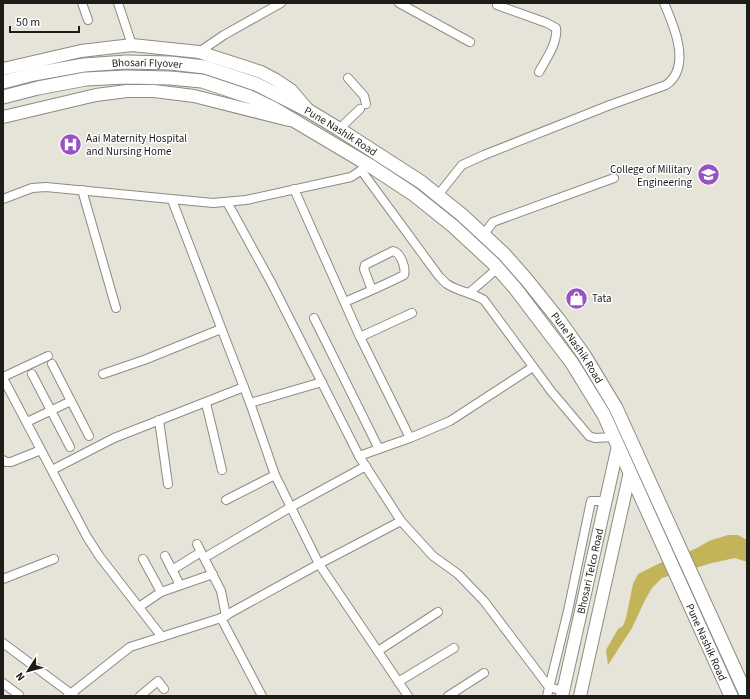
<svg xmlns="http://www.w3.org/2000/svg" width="750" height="699" viewBox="0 0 750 699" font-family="'Source Sans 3',sans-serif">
<rect width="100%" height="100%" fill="#e6e4d8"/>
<path fill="#c3b45a" d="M728,535h10l9,5v22l-12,-4 -23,5 -50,15 -10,10 -7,12 -13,28 -24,37 -2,-15 12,-21 5,-3 3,-8 7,-34 5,-10 20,-10 39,-16 12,-7z"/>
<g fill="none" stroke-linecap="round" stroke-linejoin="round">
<defs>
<g id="minor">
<path d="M82,3l6,17"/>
<path d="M118,3l14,42"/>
<path d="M399,3l71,39"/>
<path d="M497,5l50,18 9,5c2,15 -10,31 -17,44"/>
<path d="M199,52l25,-17 57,-32"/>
<path d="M348,78l16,18 2,8"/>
<path d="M339,129l21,-20"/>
<path d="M361,170l77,105c3,3 6,7 9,9 12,8 24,8 37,16l67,91 38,45 6,2 19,-1"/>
<path d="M294,189l66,148 50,101"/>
<path d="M82,190l34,118"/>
<path d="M438,195l24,-30 22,-10 126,-50 56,-20c26,-18 8,-59 -2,-82"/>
<path d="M3,199l29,-11 14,-1 167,16 33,-3 105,-23 15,-10"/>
<path d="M172,200l78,203 25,72 44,89 89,132"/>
<path d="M227,202l45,82 87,172 42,65 32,35 25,18 26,27 65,86 14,4"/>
<path d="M484,234l9,-12 121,-44"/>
<path d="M469,293l29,-25"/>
<path d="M345,302c18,-8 37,-16 55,-25l4,-2c2,-7 -3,-22 -11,-24l-28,14 -1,4 8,21"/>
<path d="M314,318l65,131"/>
<path d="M360,337l52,-24"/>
<path d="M52,364l37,72"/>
<path d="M32,374l38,73"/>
<path d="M103,374l41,-14 77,-31"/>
<path d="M3,377l45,-21"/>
<path d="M3,378l84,159 13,20 62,80"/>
<path d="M206,403l16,67"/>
<path d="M250,403l72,-21"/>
<path d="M159,420l9,64"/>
<path d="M27,422l44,-21"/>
<path d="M359,456l51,-18 40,-17 83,-54"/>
<path d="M3,460l3,2h5l30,-12"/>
<path d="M52,470l62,-32 130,-51"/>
<path d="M226,500l49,-25"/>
<path d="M197,544l24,47 5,25"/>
<path d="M209,555l82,-48 75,-41"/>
<path d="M165,556l15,29"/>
<path d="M143,559l18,33"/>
<path d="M172,570l29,-18"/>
<path d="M3,579l51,-20"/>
<path d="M139,607l22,-15 52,-18"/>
<path d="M221,618l41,78"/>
<path d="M3,643l71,53"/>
<path d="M378,651l60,-39"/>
<path d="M398,682l56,-34"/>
<path d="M3,683l16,12"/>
<path d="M68,696l62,-49 91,-29 98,-54 82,-43"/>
<path d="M140,696l18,-15 6,8"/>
<path d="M448,696l36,-23"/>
<path d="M547,696l21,-85 23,-110h15"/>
</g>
<g id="primary">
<path d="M3,69l78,-18 51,-6 67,7 62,20 15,8 15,10 17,20"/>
<path d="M3,117l93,-22 31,-4h27l40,5 95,24"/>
<path id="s1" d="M562,696l56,-250"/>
<path d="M580,696l50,-224"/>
</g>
<g id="trunk">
<path id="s2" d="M3,82l31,-8 50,-9 42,-3 44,1 35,4 51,17 53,27 30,18 82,53 41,33 42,39 22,25 33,41 25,35 32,53 131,288"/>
<path id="s3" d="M3,97l35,-9 48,-9 40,-2 44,1 32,3 48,16 23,11 96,57 44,29 40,32 41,38 21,24 57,75 32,52 127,281"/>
</g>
</defs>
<use href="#minor" stroke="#8e8c81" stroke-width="10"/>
<use href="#primary" stroke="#8e8c81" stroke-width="14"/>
<use href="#trunk" stroke="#8e8c81" stroke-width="15"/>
<use href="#minor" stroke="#fff" stroke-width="8"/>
<use href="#primary" stroke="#fff" stroke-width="12"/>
<use href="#trunk" stroke="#fff" stroke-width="13"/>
</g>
<defs>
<symbol id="hospital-disc" viewBox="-11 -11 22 22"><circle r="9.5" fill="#9852c5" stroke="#fff"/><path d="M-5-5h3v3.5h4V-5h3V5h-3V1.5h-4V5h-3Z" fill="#fff"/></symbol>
<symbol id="university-disc" viewBox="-11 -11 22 22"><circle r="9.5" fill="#9852c5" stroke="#fff"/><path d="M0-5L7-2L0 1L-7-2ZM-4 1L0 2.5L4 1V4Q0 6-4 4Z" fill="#fff"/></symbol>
<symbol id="shop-disc" viewBox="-11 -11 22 22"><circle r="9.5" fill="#9852c5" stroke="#fff"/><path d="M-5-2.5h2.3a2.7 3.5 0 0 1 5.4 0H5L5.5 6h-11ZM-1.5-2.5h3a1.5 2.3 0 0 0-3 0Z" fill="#fff"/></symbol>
</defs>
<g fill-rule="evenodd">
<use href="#hospital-disc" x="58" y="132" width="25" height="25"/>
<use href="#university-disc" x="696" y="162" width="25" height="25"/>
<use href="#shop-disc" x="564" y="286" width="25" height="25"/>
</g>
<g text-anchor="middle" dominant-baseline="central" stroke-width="3" stroke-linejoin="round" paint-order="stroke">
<g font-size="11" fill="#1d1c18" stroke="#fff">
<text stroke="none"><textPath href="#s2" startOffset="146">Bhosari Flyover</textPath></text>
<text stroke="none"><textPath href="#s2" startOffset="355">Pune Nashik Road</textPath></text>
<text stroke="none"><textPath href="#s2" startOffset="679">Pune Nashik Road</textPath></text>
<text stroke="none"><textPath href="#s1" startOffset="128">Bhosari Telco Road</textPath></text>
<text stroke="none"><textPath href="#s3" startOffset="985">Pune Nashik Road</textPath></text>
</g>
<g font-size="11" fill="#1d1c18" stroke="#fff" text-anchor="start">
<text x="86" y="138">Aai Maternity Hospital<tspan x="86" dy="13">and Nursing Home</tspan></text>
<text x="692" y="169" text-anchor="end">College of Military<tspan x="692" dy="13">Engineering</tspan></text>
<text x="592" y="298">Tata</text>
</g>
</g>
<rect width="750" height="699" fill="none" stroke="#1d1c18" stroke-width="8"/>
<g transform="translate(28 671) rotate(234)" stroke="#ffffff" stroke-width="3" paint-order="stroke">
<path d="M0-3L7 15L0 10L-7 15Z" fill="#1d1c18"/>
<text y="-6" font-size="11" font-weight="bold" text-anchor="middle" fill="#1d1c18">N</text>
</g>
<path d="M10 26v6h69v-6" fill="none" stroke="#1d1c18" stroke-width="2"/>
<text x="16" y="26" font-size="12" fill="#1d1c18" stroke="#ffffff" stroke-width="3" paint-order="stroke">50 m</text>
</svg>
